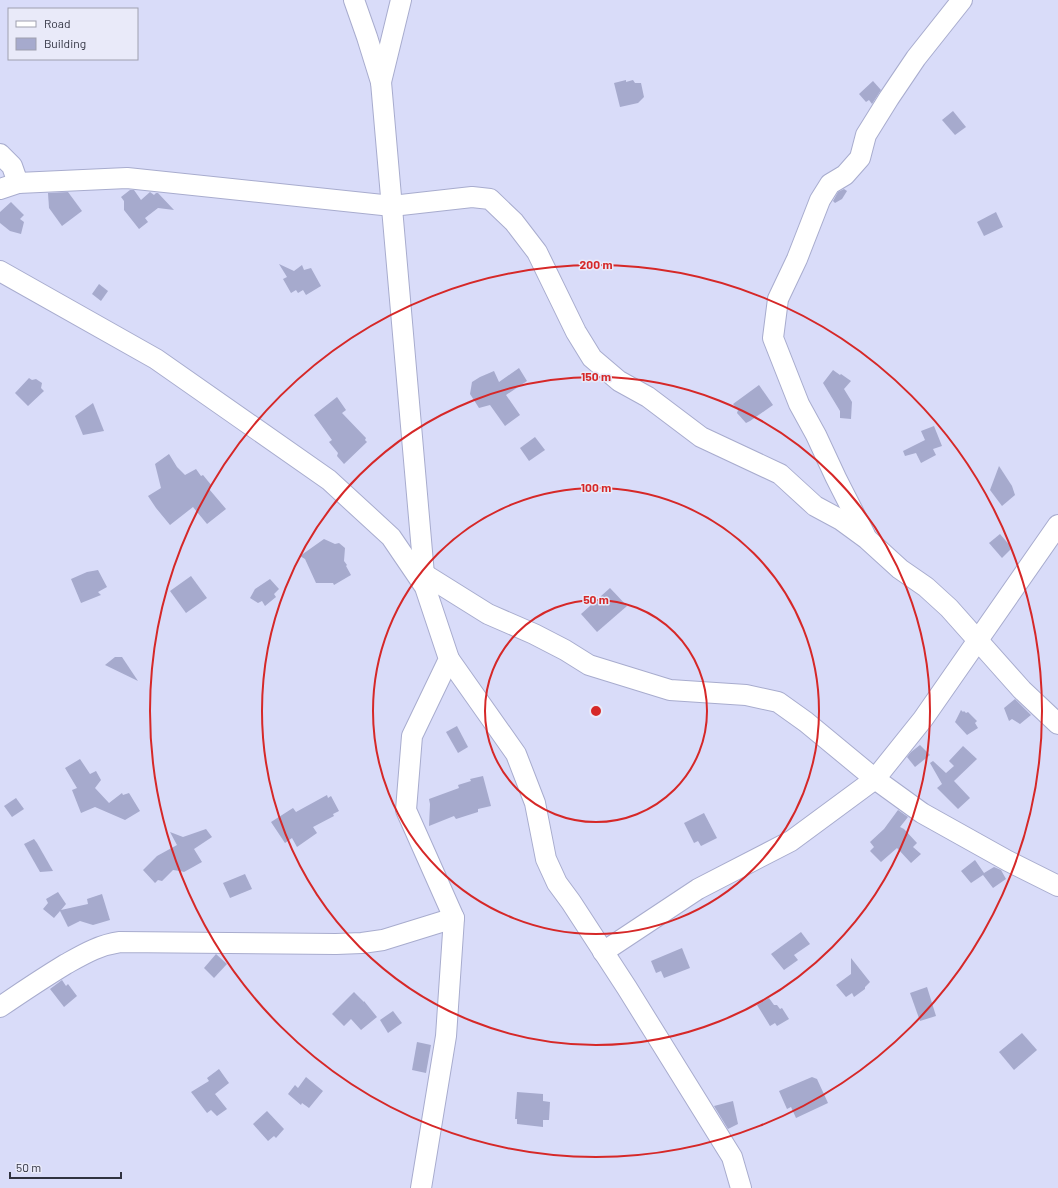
<svg xmlns="http://www.w3.org/2000/svg" width="1058" height="1188" viewBox="0 0 1058 1188" font-family="Barlow,sans-serif">
<rect width="100%" height="100%" fill="#d9dcf9"/>
<g fill="#a6aacd">
<path d="M626,80v2l7,-2 2,3h6l3,14 -6,6 -18,4 -6,-24z"/>
<path d="M873,81l8,9 -9,14 -3,-4 -3,2 -7,-8z"/>
<path d="M953,111l13,16 -11,8 -13,-15z"/>
<path d="M844,189l3,2 -5,8 -7,4 -2,-2 5,-9z"/>
<path d="M130,190h4l7,10 9,-8 4,3 2,-2h2l16,17 -16,-2 -13,10 3,4 -9,7 -15,-19v-9l-3,-4z"/>
<path d="M68,192l14,19 -20,15 -13,-18 -1,-15z"/>
<path d="M11,202l13,13 -4,4 4,3 -3,12 -11,-3 -10,-8v-11z"/>
<path d="M996,212l7,15 -19,9 -7,-14z"/>
<path d="M279,264l15,7 8,-6 2,5 7,-2 10,18 -15,9 -3,-5 -5,3 -2,-3 -5,3 -8,-14 4,-2z"/>
<path d="M99,284l9,7 -7,10 -9,-7z"/>
<path d="M519,368l8,13 -21,14 14,20 -15,11 -15,-21 -11,3 -9,-14 2,-12 8,-5 14,-6 5,11z"/>
<path d="M833,370l7,5 1,-1 10,7 -7,8 8,13 -1,17 -11,-1v-7l-17,-28z"/>
<path d="M29,378l3,2 4,-1 6,4 -1,5 3,3 -16,15 -13,-13z"/>
<path d="M759,385l14,20 -23,16 -4,2 -9,-10 1,-3 -5,-6z"/>
<path d="M337,397l9,13 -4,3 24,25 -1,2 2,2 -23,22 -7,-8 1,-3 -9,-11 3,-2 -18,-25z"/>
<path d="M93,403l11,28 -21,4 -8,-19z"/>
<path d="M934,426l8,20 -9,3 3,6 -15,8 -5,-10 -11,3 -2,-5 22,-11 -4,-9z"/>
<path d="M535,437l10,13 -16,11 -9,-13z"/>
<path d="M169,454l8,13 8,8 11,-6 5,7 2,-1 9,11 -3,3 17,20 -19,15 -14,-17 -23,18 -14,-17 -8,-12 13,-8 -6,-24z"/>
<path d="M999,466l13,20 3,9 -13,11 -12,-16z"/>
<path d="M1000,534l12,14 -10,10 -13,-15z"/>
<path d="M324,539l11,5 4,-1 6,5 -1,13 3,4 -1,1 5,9 -17,10 -1,-2h-17l-11,-24 -5,-3z"/>
<path d="M98,570l9,17 -9,5 3,3 -20,8 -10,-24 16,-7z"/>
<path d="M191,576l16,22 -21,15 -16,-22z"/>
<path d="M270,579l9,10 -5,5 2,3 -11,9 -3,-5 -4,2 -8,-5 5,-9z"/>
<path d="M610,588l17,18 -30,26 -16,-18z"/>
<path d="M115,657h7l16,24 -33,-16z"/>
<path d="M1015,699l16,16 -11,9 -8,-5 -3,2 -5,-13z"/>
<path d="M961,710l2,2 1,-1 2,2 2,-1 9,9 -2,2 3,5 -11,7 -12,-13z"/>
<path d="M457,726l11,21 -10,6 -12,-21z"/>
<path d="M920,745l10,10 -15,12 -8,-10 4,-5z"/>
<path d="M963,746l14,13 -23,22 16,17 -12,11 -21,-21 5,-4 -12,-21 3,-2 13,12 8,-7 -5,-5z"/>
<path d="M80,759l10,15 6,-3 5,9 -6,8 14,15 13,-10 1,2 6,-2 11,18 -15,9 -30,-13 -14,6 -9,-23 5,-2 -12,-20z"/>
<path d="M483,776l8,30 -13,3v3l-22,7 -2,-3 -25,10 1,-22 -1,-5 30,-11 -1,-3 13,-4 -1,-2z"/>
<path d="M327,795l1,3 3,-2 8,15 -6,3 1,2 -21,11 4,6 -20,14 -5,-9 -7,5 -14,-21 22,-14 3,4z"/>
<path d="M16,798l8,11 -12,8 -8,-11z"/>
<path d="M898,810l10,7 -8,10 4,2 13,14 -4,4 8,7 -10,9 -14,-15 -16,14 -11,-11 4,-4 -4,-5 14,-13z"/>
<path d="M704,813l13,25 -16,8 -3,-5 -4,2 -10,-20z"/>
<path d="M206,829l6,8 -18,12 8,13 -18,10 -4,-1 -7,-1 -11,11 -4,-1 -3,3 -12,-13 14,-14 20,-11 -7,-13 13,5z"/>
<path d="M34,839l3,4 16,28 -13,1 -16,-28z"/>
<path d="M975,860l9,13 10,-6 7,3 5,9 -13,9 -10,-13 -12,8 -10,-12z"/>
<path d="M245,874l7,15 -22,9 -7,-15z"/>
<path d="M58,892l8,12 -5,6 27,-6 -1,-5 15,-5 8,26 -17,5 -13,-4 -12,6 -8,-16 -6,7 -11,-9 5,-6 -2,-4z"/>
<path d="M801,932l9,12 -16,11 4,5 -14,10 -13,-16z"/>
<path d="M682,948l8,20 -26,10 -3,-7 -5,2 -5,-12z"/>
<path d="M216,954l11,10 -13,14 -10,-10z"/>
<path d="M851,958l19,24 -5,5v2l-11,8 -2,-4 -6,4 -10,-12 15,-11z"/>
<path d="M62,980l4,6 2,-2 9,12 -13,11 -14,-18z"/>
<path d="M927,987l9,29 -16,5 -10,-28z"/>
<path d="M354,992l10,10v-1l13,16 -16,13 -10,-11 -7,7 -12,-12z"/>
<path d="M769,998l5,7h3l3,4 2,-1 7,11 -12,7 -2,-3 -5,3 -13,-21z"/>
<path d="M393,1011l9,12 -14,10 -8,-13z"/>
<path d="M1022,1033l15,17 -23,20 -15,-18z"/>
<path d="M417,1042l14,3 -5,28 -14,-3z"/>
<path d="M219,1069l10,14 -14,11 12,15 -10,7 -6,-6 -4,3 -16,-21 18,-11 -2,-3z"/>
<path d="M306,1077l17,14 -14,17 -7,-5 -1,2 -13,-11 7,-9 3,3z"/>
<path d="M812,1077l5,2 11,24 -32,15 -5,-11 -4,2 -8,-18z"/>
<path d="M517,1092l26,2v7l7,1 -1,18h-6v7l-26,-3v-5h-2z"/>
<path d="M733,1101l5,23 -10,5 -14,-23z"/>
<path d="M267,1111l17,18 -8,9 -2,-2 -6,5 -15,-17z"/>
</g>
<g fill="none" stroke-linecap="round" stroke-linejoin="round">
<defs>
<g id="minor">
<path d="M354,0l13,37 14,45 44,504"/>
<path d="M381,82l20,-82"/>
<path d="M0,154l12,12 6,17"/>
<path d="M0,189l18,-6 109,-5 265,28 80,-9 18,2 24,23 23,30 39,80 16,26 27,23 29,16 53,40 79,37 35,32 26,14 26,19 33,30 26,18 23,21 73,82 36,34"/>
<path d="M0,271l156,88 173,121 62,57 34,50 24,72 -37,77 -6,74 48,108 -8,118 -25,152"/>
<path d="M865,535l-29,-57 -20,-43 -17,-31 -26,-66 5,-39 19,-40 23,-59 10,-16 15,-9 15,-17 6,-23 23,-37 27,-40 46,-58"/>
<path d="M424,574l64,40 46,20 31,16 24,15 81,25 76,5 32,7 28,20 69,57 47,34 86,48 50,25"/>
<path d="M449,659l67,95 19,49 11,56 11,24 14,19 56,86 105,169 9,31"/>
<path d="M603,952l95,-63 93,-48 84,-62 48,-60 135,-194"/>
<path d="M0,1007c22,-15 43,-29 66,-43 18,-10 33,-19 54,-22l216,2 26,-1 21,-3 71,-22"/>
</g>
</defs>
<use href="#minor" stroke="#a8acce" stroke-width="22"/>
<use href="#minor" stroke="#fff" stroke-width="20"/>
</g>
<g fill="none" stroke="#d62828" stroke-width="2">
<circle cx="596" cy="711" r="111"/>
<circle cx="596" cy="711" r="223"/>
<circle cx="596" cy="711" r="334"/>
<circle cx="596" cy="711" r="446"/>
</g>
<circle cx="596" cy="711" r="6" fill="#d62828" stroke="#e9eaf9" stroke-width="2"/>
<g font-size="12" text-anchor="middle" font-weight="bold" fill="#d62828" stroke="#e9eaf9" stroke-width="3" stroke-linejoin="round" paint-order="stroke">
<text x="596" y="269">200 m</text>
<text x="596" y="381">150 m</text>
<text x="596" y="492">100 m</text>
<text x="596" y="604">50 m</text>
</g>
<rect x="8" y="8" width="130" height="52" fill="#e9eaf9" stroke="#9fa0af"/>
<rect x="16" y="21" width="20" height="6" fill="#ffffff" stroke="#9fa0af"/>
<text x="44" y="28" font-size="12" fill="#303240">Road</text>
<rect x="16" y="38" width="20" height="12" fill="#a6aacd" stroke="#9fa0af"/>
<text x="44" y="48" font-size="12" fill="#303240">Building</text>
<path d="M10 1172v6h111v-6" fill="none" stroke="#303240" stroke-width="2"/>
<text x="16" y="1172" font-size="12" fill="#303240" stroke="#e9eaf9" stroke-width="3" paint-order="stroke">50 m</text>
</svg>
